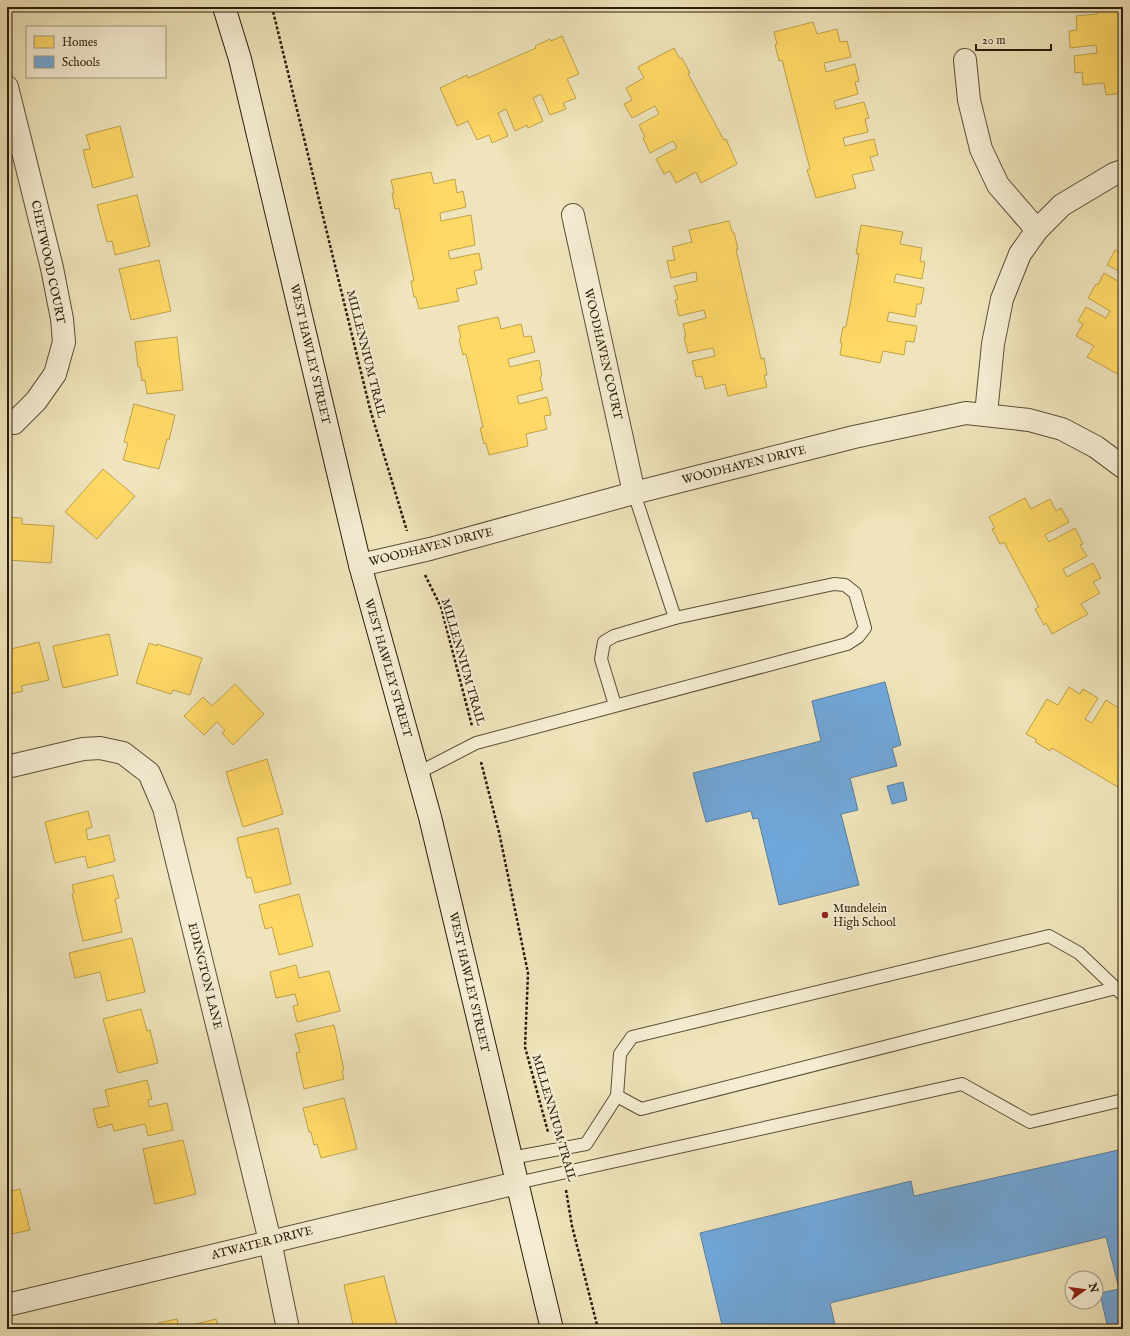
<svg xmlns="http://www.w3.org/2000/svg" width="1130" height="1336" viewBox="0 0 1130 1336" font-family="'IM FELL English',serif">
<rect width="100%" height="100%" fill="#efe4bb"/>
<filter id="stains"><feTurbulence type="fractalNoise" baseFrequency=".005" numOctaves="4"/><feColorMatrix values="0 0 0 0 .2 0 0 0 0 .09 0 0 0 0 .02 0 0 0 .5 -.17"/></filter>
<radialGradient id="worn" r=".72"><stop offset=".6" stop-color="#630" stop-opacity="0"/><stop offset="1" stop-color="#630" stop-opacity=".3"/></radialGradient>
<g fill="#ffd966" stroke="#bfa14a">
<path d="M1096,7h27v86l-17,2 -2,-12 -21,2 -1,-13 -7,1 -1,-17 23,-3 -1,-8 -26,3 -1,-17 8,-1 -1,-14 21,-2z"/>
<path d="M813,22l4,12 20,-5 3,13 7,-1 4,16 -27,6 2,9 29,-8 4,17 -4,1 3,12 -24,7 2,8 28,-7 5,16 -4,1 3,13 -25,6 2,8 29,-7 4,16 -8,2 4,13 -22,5 4,13 -40,10 -9,-28 3,-1 -28,-109 -3,1 -4,-16 2,-1 -3,-12z"/>
<path d="M562,36l17,38 -12,5 9,19 -13,5 3,6 -16,6 -9,-21 -8,4 10,23 -15,7 -1,-3 -12,6 -9,-22 -8,4 10,23 -16,7 -3,-8 -12,5 -9,-19 -11,5 -17,-38 27,-13 1,3 68,-30 -1,-2 15,-7 1,2z"/>
<path d="M674,48l6,11 2,-1 8,15 -2,1 36,66 2,-1 11,25 -36,19 -5,-11 -20,11 -6,-12 -6,3 -8,-15 21,-11 -4,-7 -23,12 -7,-15 2,-1 -6,-12 20,-11 -4,-8 -23,12 -8,-14 8,-4 -6,-12 18,-10 -6,-11z"/>
<path d="M120,126l13,51 -40,11 -10,-38 7,-1 -4,-14z"/>
<path d="M431,172l3,12 21,-5 2,14 6,-2 3,16 -26,6 1,8 30,-6 4,30 -27,6 2,8 29,-6 3,16 -8,2 3,13 -21,5 3,12 -40,8 -3,-12h-2l-3,-16h3l-15,-73 -4,1 -3,-16h2l-3,-13z"/>
<path d="M137,195l13,51 -35,9 -3,-14 -5,1 -10,-37z"/>
<path d="M729,221l3,11h2l4,17h-2l25,110 3,-1 3,17h-3l3,12 -39,9 -3,-12 -20,5 -3,-13 -6,1 -4,-16 23,-5 -2,-8 -25,5 -4,-16h2l-3,-13 23,-6 -2,-8 -25,6 -4,-16 3,-1 -4,-13 23,-5 -1,-9 -25,6 -4,-17 8,-1 -3,-13 20,-5 -3,-12z"/>
<path d="M861,225l42,7 -3,12 22,4 -2,13 5,1 -3,17 -26,-5 -2,8 30,6 -3,16h-4l-2,13 -26,-5 -2,9 30,5 -3,16 -8,-1 -2,14 -21,-4 -3,12 -40,-8 2,-12h-2l3,-16h3l13,-73h-3z"/>
<path d="M1115,250l8,4v19l-16,-8z"/>
<path d="M159,260l12,51 -40,9 -12,-51z"/>
<path d="M1104,273l19,11v93l-36,-20 7,-11 -18,-10 7,-12 -5,-3 8,-14 20,11 4,-7 -22,-13 8,-14 2,1z"/>
<path d="M498,317l3,12 20,-5 3,13 7,-1 4,16 -27,7 2,8 29,-7 3,16 -2,1 3,13 -26,6 2,8 28,-7 4,18 -7,1 3,13 -21,5 2,12 -39,9 -3,-12 -2,1 -4,-16 3,-1 -17,-73 -3,1 -4,-16 2,-1 -3,-12z"/>
<path d="M177,337l6,53 -36,4 -2,-14 -3,1 -2,-14h-2l-3,-25z"/>
<path d="M134,404l41,11 -6,25 -2,-1 -8,30 -36,-9 5,-17 -4,-1z"/>
<path d="M103,469l32,27 -38,43 -32,-27z"/>
<path d="M1025,498l6,11 19,-10 6,12 5,-3 8,14 -24,13 4,7 26,-14 8,16 -3,1 7,11 -24,13 4,8 26,-14 8,15 -8,4 7,11 -19,11 7,10 -36,20 -6,-11 -2,2 -9,-16 4,-2 -35,-65 -4,2 -8,-15 3,-1 -6,-11z"/>
<path d="M7,517l15,1v6l32,2 -3,37 -44,-3z"/>
<path d="M109,634l9,41 -55,13 -10,-42z"/>
<path d="M39,642l10,38 -28,6 2,5 -16,4v-45z"/>
<path d="M149,643l8,3v-2l45,14 -12,37 -17,-5 -2,4 -35,-11z"/>
<path d="M235,684l29,30 -31,31 -11,-12 3,-3 -8,-8 -13,13 -20,-19 19,-19 9,9z"/>
<path d="M1069,687l11,7 3,-5 15,9 -13,21 7,4 14,-23 14,9 -1,1 4,3v18l-4,8 4,2v49l-71,-42 -2,3 -15,-9 2,-2 -11,-6 21,-35 11,6z"/>
<path d="M267,759l16,55 -40,13 -17,-55z"/>
<path d="M88,811l4,16 -6,2 2,11 21,-5 6,26 -27,7 -3,-12 -30,7 -10,-41z"/>
<path d="M278,828l13,56 -36,9 -4,-16 -4,1 -10,-40z"/>
<path d="M113,875l6,23 -4,1 7,33 -39,9 -11,-47 2,-1 -2,-8z"/>
<path d="M299,894l14,52 -34,9 -7,-28 -7,2 -6,-24z"/>
<path d="M132,938l13,54 -38,9 -7,-29 -25,6 -6,-25z"/>
<path d="M296,965l3,13 30,-7 11,40 -43,11 -4,-16 5,-1 -3,-11 -19,4 -6,-26z"/>
<path d="M141,1009l6,22 3,-1 8,33 -40,10 -15,-54z"/>
<path d="M334,1025l10,45 -2,1 2,8 -40,10 -8,-36 4,-1 -5,-18z"/>
<path d="M147,1080l5,19 -4,1 1,7 18,-4 6,27 -25,6 -3,-12 -31,7 -2,-7 -14,4 -5,-19 16,-3 -4,-16z"/>
<path d="M344,1098l13,51 -36,9 -4,-14 -3,1 -3,-13h-2l-6,-24z"/>
<path d="M183,1140l13,54 -41,10 -12,-55z"/>
<path d="M20,1189l10,41 -23,5v-43z"/>
<path d="M384,1276l14,53h-44l-10,-44z"/>
<path d="M177,1319l2,9 37,-9 3,10h-60l-1,-6z"/>
</g>
<g fill="#6fa8dc" stroke="#5a7e9d">
<path d="M885,682l16,63 -9,3 5,18 -47,12 8,32 -17,4 18,71 -80,20 -21,-87 -5,1 -2,-8 -45,11 -13,-49 128,-32 -9,-40z"/>
<path d="M903,782l4,18 -15,4 -5,-18z"/>
<path d="M1123,1149v180h-15l-8,-36 19,-4 -13,-52 -276,66 6,26h-113l-23,-96 211,-52 3,15z"/>
</g>
<g fill="none" stroke-linecap="round" stroke-linejoin="round">
<defs>
<g id="lane">
<path d="M634,493l41,125"/>
<path d="M418,773l58,-30 371,-99 11,-7 7,-9 -10,-35 -10,-8 -11,-1 -159,34 -61,18 -10,6 -3,17 14,46"/>
<path d="M1116,988l-475,121 -24,-13 3,-42 12,-17 417,-101 30,17 44,42"/>
<path d="M511,1158l75,-14 31,-48"/>
<path d="M517,1183l445,-99 68,38 93,-22"/>
</g>
<g id="street">
<path d="M965,60l4,40 12,49 17,36 39,45"/>
<path d="M7,87l45,181 10,51 2,23 -9,32 -19,27 -22,22"/>
<path d="M573,215l61,278"/>
<path d="M986,414l7,-70 9,-45 18,-45 17,-24 25,-25 52,-31 9,-3"/>
<path d="M360,565l70,-16 204,-56 220,-56 112,-24 63,7 33,9 34,18 27,20"/>
<path d="M7,767l76,-18 17,-1 23,5 26,20 15,35 106,433 18,88"/>
<path d="M7,1305l510,-122"/>
</g>
<path id="secondary" d="M224,7l16,52 120,506 70,252 122,512"/>
</defs>
<use href="#lane" stroke="#5b4f36" stroke-width="14"/>
<use href="#street" stroke="#5b4f36" stroke-width="24"/>
<use href="#secondary" stroke="#2a1d09" stroke-width="24"/>
<g stroke="#2a1d09" stroke-width="2.5" stroke-dasharray="3 2" stroke-linecap="butt">
<path d="M272,7l98,402 37,122"/>
<path d="M425,575l16,32 31,119"/>
<path d="M481,762l18,70 29,141 -3,74 23,85"/>
<path d="M566,1190l6,36 26,103"/>
</g>
<use href="#lane" stroke="#f5edd3" stroke-width="12"/>
<use href="#street" stroke="#f5edd3" stroke-width="22"/>
<use href="#secondary" stroke="#f5edd3" stroke-width="22"/>
</g>
<circle fill="#8f2418" stroke="#f5edd3" stroke-width="1.5" cx="825" cy="915" r="4"/>
<g text-anchor="middle" dominant-baseline="central" stroke-width="4" stroke-linejoin="round" paint-order="stroke">
<g font-size="12" fill="#2a1d09" stroke="#f5edd3">
<text transform="translate(48 262) rotate(78)">CHETWOOD COURT</text>
<text transform="translate(310 354) rotate(77)">WEST HAWLEY STREET</text>
<text transform="translate(366 354) rotate(76)">MILLENNIUM TRAIL</text>
<text transform="translate(603 354) rotate(77)">WOODHAVEN COURT</text>
<text transform="translate(744 465) rotate(-14)">WOODHAVEN DRIVE</text>
<text transform="translate(431 547) rotate(-14)">WOODHAVEN DRIVE</text>
<text transform="translate(463 662) rotate(74)">MILLENNIUM TRAIL</text>
<text transform="translate(388 668) rotate(74)">WEST HAWLEY STREET</text>
<text transform="translate(205 976) rotate(76)">EDINGTON LANE</text>
<text transform="translate(469 982) rotate(77)">WEST HAWLEY STREET</text>
<text transform="translate(554 1118) rotate(74)">MILLENNIUM TRAIL</text>
<text transform="translate(262 1243) rotate(-14)">ATWATER DRIVE</text>
</g>
<g font-size="12" fill="#2a1d09" stroke="#f5edd3" text-anchor="start">
<text x="833" y="908">Mundelein<tspan x="833" dy="14">High School</tspan></text>
</g>
</g>
<rect width="1130" height="1336" fill="none" stroke="#efe4bb" stroke-width="24"/>
<rect x="8" y="8" width="1114" height="1320" fill="none" stroke="#2a1d09" stroke-width="2"/>
<rect x="12" y="12" width="1106" height="1312" fill="none" stroke="#2a1d09"/>
<rect x="26" y="26" width="140" height="52" fill="#f5edd3" stroke="#a49a82"/>
<rect x="34" y="36" width="20" height="12" fill="#ffd966" stroke="#a49a82"/>
<text x="62" y="46" font-size="12" fill="#2a1d09">Homes</text>
<rect x="34" y="56" width="20" height="12" fill="#6fa8dc" stroke="#a49a82"/>
<text x="62" y="66" font-size="12" fill="#2a1d09">Schools</text>
<g transform="translate(1084 1290) rotate(76)"><circle r="19" fill="#f5edd3" stroke="#a49a82"/>
<path d="M0-3L7 15L0 10L-7 15Z" fill="#8f2418"/>
<text y="-6" font-size="11" font-weight="bold" text-anchor="middle" fill="#2a1d09">N</text>
</g>
<path d="M976 44v6h75v-6" fill="none" stroke="#2a1d09" stroke-width="2"/>
<text x="982" y="44" font-size="12" fill="#2a1d09" stroke="#f5edd3" stroke-width="3" paint-order="stroke">20 m</text>
<rect width="100%" height="100%" filter="url(#stains)"/>
<rect width="100%" height="100%" fill="url(#worn)"/>
</svg>
